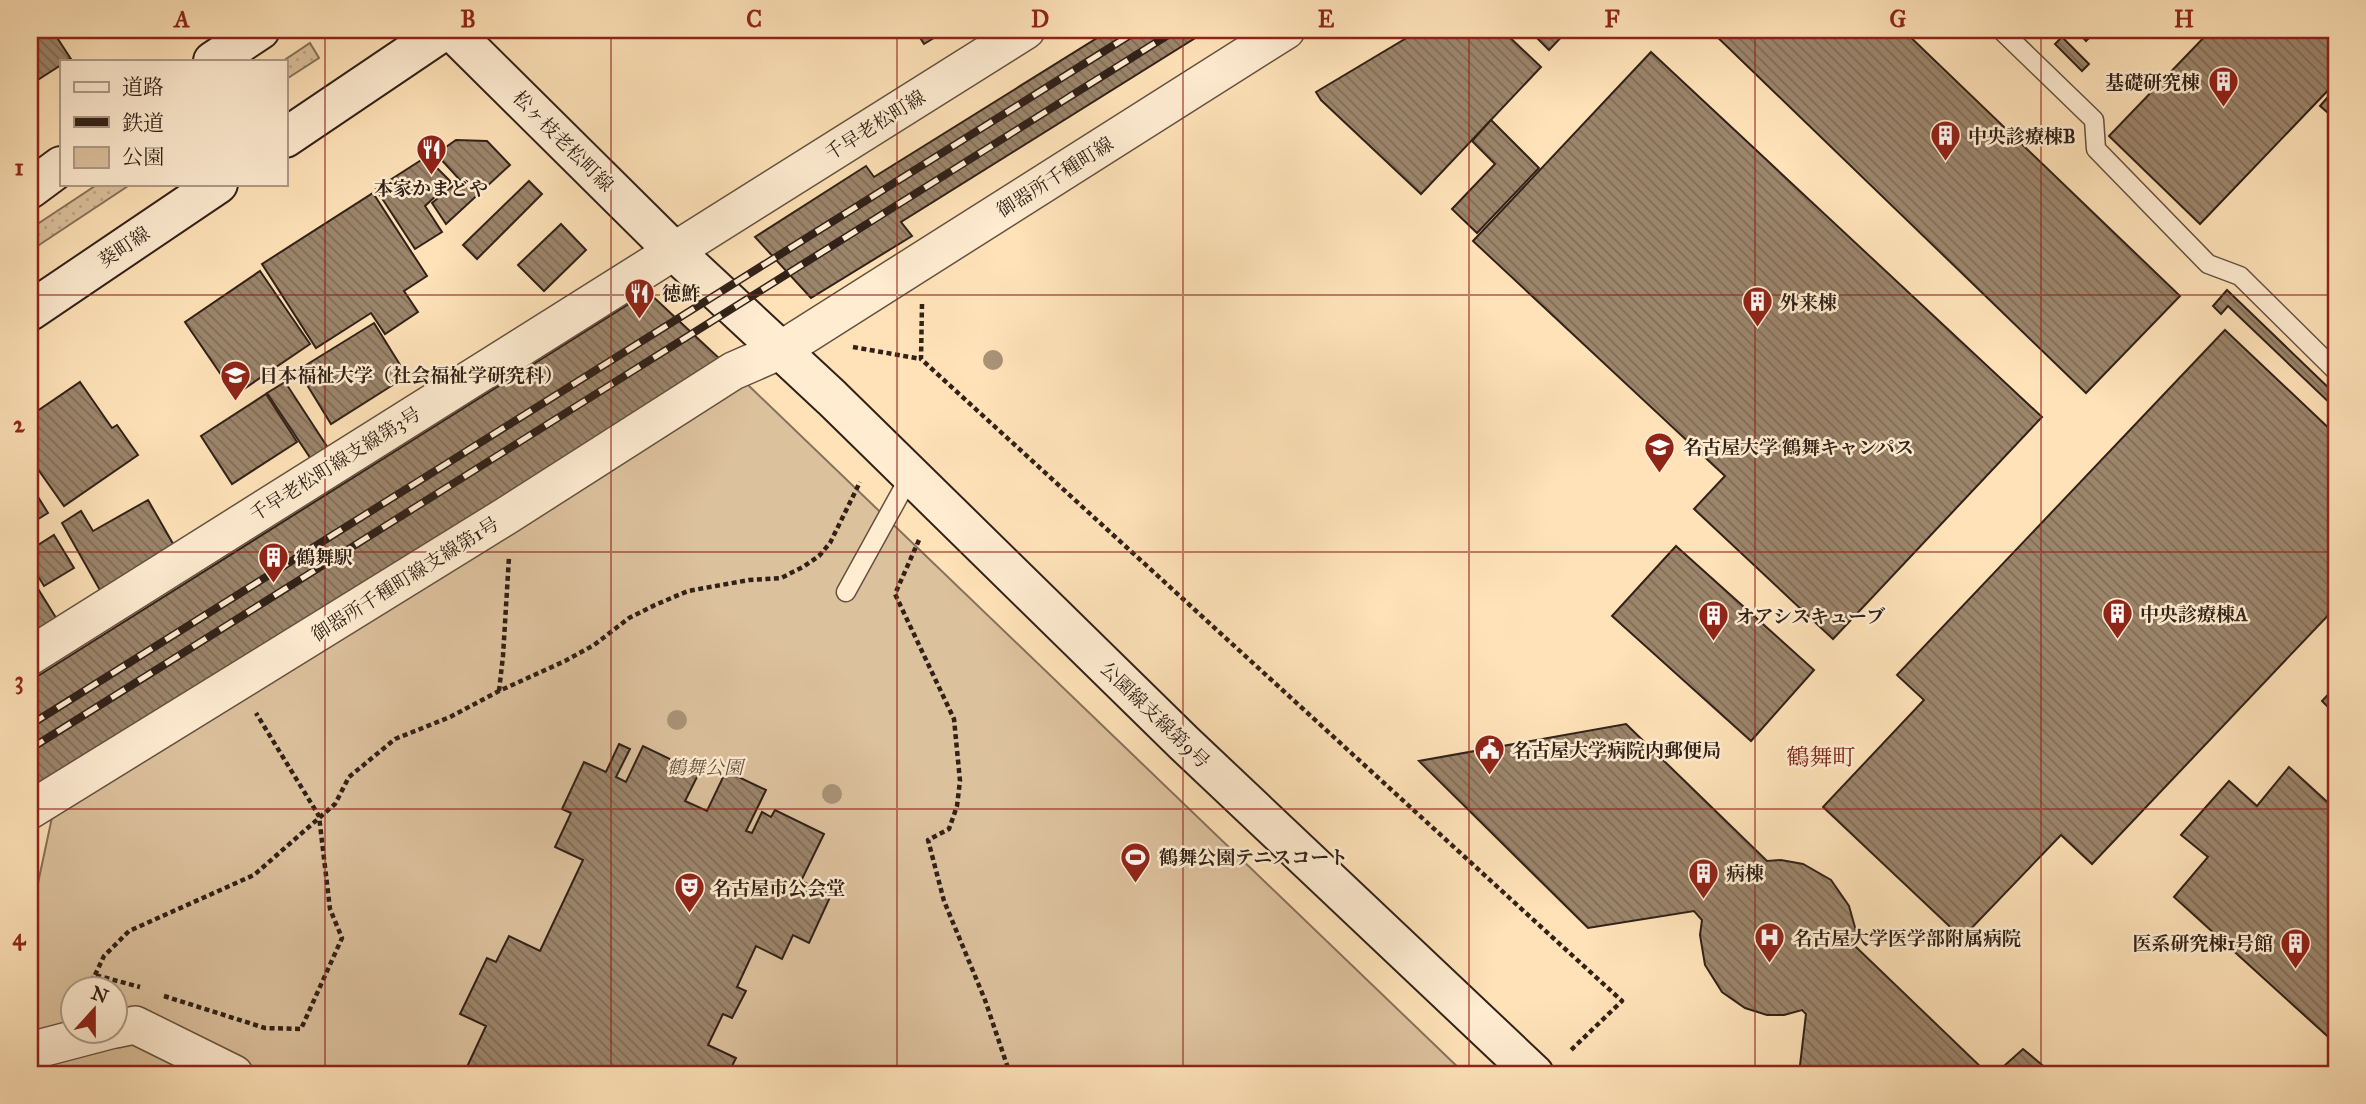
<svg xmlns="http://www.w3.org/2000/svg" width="2366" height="1104" viewBox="0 0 2366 1104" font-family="'IM FELL Great Primer','Noto Serif JP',serif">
<defs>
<pattern id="grass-dots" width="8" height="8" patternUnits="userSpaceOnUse" patternTransform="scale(1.75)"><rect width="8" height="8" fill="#dcc19d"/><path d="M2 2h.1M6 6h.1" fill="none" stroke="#bda686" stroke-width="1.8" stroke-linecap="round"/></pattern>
<pattern id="building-back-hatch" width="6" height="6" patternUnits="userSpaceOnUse" patternTransform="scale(1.75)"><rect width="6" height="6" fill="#9c856b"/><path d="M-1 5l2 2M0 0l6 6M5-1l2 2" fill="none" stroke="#806c57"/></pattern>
</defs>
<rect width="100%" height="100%" fill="#ffe2b8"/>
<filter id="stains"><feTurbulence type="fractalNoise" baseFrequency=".00286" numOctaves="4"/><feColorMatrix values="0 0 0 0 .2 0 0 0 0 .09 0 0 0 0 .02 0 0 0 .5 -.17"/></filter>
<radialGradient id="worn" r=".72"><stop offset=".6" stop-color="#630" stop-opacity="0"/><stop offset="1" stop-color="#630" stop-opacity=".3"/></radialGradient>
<g fill="url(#grass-dots)" stroke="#86715a" stroke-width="2">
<path d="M310,43l9,15 -34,22v-19h-2z"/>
<path d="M98,184h33l-101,67v-22z"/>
</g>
<path fill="#dcc19d" stroke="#86715a" stroke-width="2" fill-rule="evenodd" d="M746,383l719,691h-1435v-187l8,-4 16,-75zM74,988h42v42h-42z"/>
<g fill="url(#building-back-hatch)" stroke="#312118" stroke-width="2">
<path d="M30,30h22l19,29 -10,2v4l-31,20z"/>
<path d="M915,30h32l-23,14z"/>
<path d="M1110,30h98l-307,192 11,14 -101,62 -56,-61 111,-71 8,11z"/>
<path d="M1420,30h82l39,37 -120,127 -100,-94 -5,-8z"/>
<path d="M1529,30h39l-19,20z"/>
<path d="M1710,30h193l277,266 -94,97z"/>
<path d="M2076,30h21l-11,11z"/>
<path d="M2211,30h125v52l-136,142 -91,-88z"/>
<path d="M2062,37l27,27 -7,7 -27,-27z"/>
<path d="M1651,52l391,365 -209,222 -139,-130 31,-33 -252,-235z"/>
<path d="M2336,88v32l-16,-14z"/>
<path d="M1491,120l48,48 -62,65 -25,-24 43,-45 -23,-23z"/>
<path d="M456,140l31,1 23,24 -64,59 -14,-21 28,-23 -24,-26z"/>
<path d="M426,157l25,25 -26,24 17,26 -27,17 -39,-60z"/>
<path d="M529,181l13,13 -65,65 -14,-14z"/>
<path d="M373,193l54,83 -23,15 14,21 -33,22 -14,-21 -55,35 -54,-84z"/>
<path d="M561,224l25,26 -42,41 -26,-26z"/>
<path d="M260,271l50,73 -75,51 -50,-73z"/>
<path d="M2227,290l109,105v14l-108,-103 -7,8 -8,-8z"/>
<path d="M648,292l73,68 -691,431v-110z"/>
<path d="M374,323l33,53 -76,48 -33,-54z"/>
<path d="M2225,330l111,105v172l-244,257 -31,-29 -99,103 -139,-131 101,-107 -27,-25z"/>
<path d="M80,382l32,46 5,-3 21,30 -74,51 -34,-48v-42z"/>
<path d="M285,382l43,66 -17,11 -44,-66z"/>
<path d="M266,394l31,48 -65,42 -31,-48z"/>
<path d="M30,484l18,29 -18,11z"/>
<path d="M148,500l28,49 -75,43 -39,-69 19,-12 12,20z"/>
<path d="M54,535l20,33 -30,18 -14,-23v-13z"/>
<path d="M1676,546l138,124 -63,71 -139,-125z"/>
<path d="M30,576l28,45 -28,18z"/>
<path d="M2336,686v29l-14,-14z"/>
<path d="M1626,724l141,137 14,-1 22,4 28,16 18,26 7,25v16l129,124 -1,3h-185l7,-60 -4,-4 -18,5h-17l-22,-7 -23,-16 -17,-27 -5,-30 2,-15 -8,-9 -106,17 -169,-167z"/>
<path d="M619,744l11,5 -14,28 10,5 17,-36 56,27 -14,28 22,10 19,-40 40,19 -20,41 6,2 10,-21 9,5 4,-7 49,24 -23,47 30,14 -22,48 -16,-8 -11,24 -26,-13 -19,41 9,4 -14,27 -9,-4 -15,31 28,13 -8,16h-250l-12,-5 20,-43 -26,-12 27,-56 9,4 13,-26 31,15 43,-91 -28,-13 16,-34 -9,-4 22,-47 22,10z"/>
<path d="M2289,767l47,43v234l-162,-147 34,-40 -27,-22 48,-54 28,25z"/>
<path d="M2023,1049l30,25h-58z"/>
</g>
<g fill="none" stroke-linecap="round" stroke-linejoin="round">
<defs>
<g id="lane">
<path d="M2001,30l93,90 2,29 112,115 32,12 96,95"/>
<path d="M846,592l64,-116"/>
</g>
<g id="street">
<path d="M30,656l996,-626"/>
<path d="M30,810l476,-294 227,-145 48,-21 505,-320"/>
<path d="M116,1029l19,-4 99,49"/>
<path d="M30,1051l80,-21"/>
</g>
<g id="secondary">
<path d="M451,30l224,222 157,146 352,345 350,331"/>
<path d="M213,61l47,-31"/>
<path d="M285,138l160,-108"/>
<path d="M30,189l31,-23"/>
<path d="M30,311l188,-127"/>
</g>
</defs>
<use href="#lane" stroke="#645140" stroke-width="21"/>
<use href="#street" stroke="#645140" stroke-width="40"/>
<use href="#secondary" stroke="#312118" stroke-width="42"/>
<g stroke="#312118" stroke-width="4.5" stroke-dasharray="5 3.5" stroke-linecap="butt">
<path d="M922,304l-1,55 701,642 -52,50"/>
<path d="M853,347l68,12"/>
<path d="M919,540l-24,54 59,125 6,62 -3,25 -8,23 -21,11 16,61 41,99 25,74"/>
<path d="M499,691l4,-35 6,-99"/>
<path d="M95,975l9,-19 25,-25 125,-56 81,-71 14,-27 46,-38 55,-22 49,-26 66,-30 29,-16 35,-27 26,-13 33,-14 61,-11 32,-2 22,-11 16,-11 11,-13 30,-61"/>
<path d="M86,988l9,-13 45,12"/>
<path d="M164,996l101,32 36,1 41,-91 -12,-29 -11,-93 -63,-103"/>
</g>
<use href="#lane" stroke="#ffecd1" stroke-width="18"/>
<use href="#street" stroke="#ffecd1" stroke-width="37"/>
<use href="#secondary" stroke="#ffecd1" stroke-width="38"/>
<defs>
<g id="rail">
<path d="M30,725l1108,-695"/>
<path d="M30,749l1146,-719"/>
</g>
</defs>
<use href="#rail" stroke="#312118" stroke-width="8"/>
<use href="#rail" stroke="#ffecd1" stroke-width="5" stroke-dasharray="16" stroke-linecap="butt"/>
</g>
<g fill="#aa9276">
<circle cx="993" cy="360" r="10"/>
<circle cx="677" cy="720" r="10"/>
<circle cx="832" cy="794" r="10"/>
</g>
<path fill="none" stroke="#8f2418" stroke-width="2" stroke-opacity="0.55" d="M325,30v1044M611,30v1044M897,30v1044M1183,30v1044M1469,30v1044M1755,30v1044M2041,30v1044M30,295h2306M30,552h2306M30,809h2306"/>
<defs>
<symbol id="building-pin" viewBox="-11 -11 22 30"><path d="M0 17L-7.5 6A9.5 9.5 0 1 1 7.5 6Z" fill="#8f2418" stroke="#ffecd1"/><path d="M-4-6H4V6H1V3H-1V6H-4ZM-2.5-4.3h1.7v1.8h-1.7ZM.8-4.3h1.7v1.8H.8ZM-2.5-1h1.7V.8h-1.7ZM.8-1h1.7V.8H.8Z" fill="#fff"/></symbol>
<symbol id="restaurant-pin" viewBox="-11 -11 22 30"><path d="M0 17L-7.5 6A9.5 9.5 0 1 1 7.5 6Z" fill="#8f2418" stroke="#ffecd1"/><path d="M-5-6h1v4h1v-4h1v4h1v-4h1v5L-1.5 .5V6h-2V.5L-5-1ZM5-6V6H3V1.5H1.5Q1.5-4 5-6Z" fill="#fff"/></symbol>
<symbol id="university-pin" viewBox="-11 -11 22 30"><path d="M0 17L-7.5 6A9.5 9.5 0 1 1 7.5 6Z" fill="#8f2418" stroke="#ffecd1"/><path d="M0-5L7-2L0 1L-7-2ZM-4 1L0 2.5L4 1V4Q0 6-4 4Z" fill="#fff"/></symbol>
<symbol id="civic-pin" viewBox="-11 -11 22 30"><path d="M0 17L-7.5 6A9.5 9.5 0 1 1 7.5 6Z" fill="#8f2418" stroke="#ffecd1"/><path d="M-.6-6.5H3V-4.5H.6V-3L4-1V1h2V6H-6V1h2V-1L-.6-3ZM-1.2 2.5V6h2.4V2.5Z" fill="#fff"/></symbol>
<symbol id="stadium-pin" viewBox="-11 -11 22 30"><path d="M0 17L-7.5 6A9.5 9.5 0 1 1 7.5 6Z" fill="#8f2418" stroke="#ffecd1"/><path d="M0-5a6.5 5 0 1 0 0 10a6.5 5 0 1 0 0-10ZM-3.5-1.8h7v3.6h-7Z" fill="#fff"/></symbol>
<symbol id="theatre-pin" viewBox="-11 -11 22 30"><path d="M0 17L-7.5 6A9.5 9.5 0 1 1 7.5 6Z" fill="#8f2418" stroke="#ffecd1"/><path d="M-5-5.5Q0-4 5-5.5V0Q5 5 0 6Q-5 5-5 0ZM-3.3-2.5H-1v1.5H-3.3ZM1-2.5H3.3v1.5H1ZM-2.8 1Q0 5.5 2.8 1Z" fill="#fff"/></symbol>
<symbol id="hospital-pin" viewBox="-11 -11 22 30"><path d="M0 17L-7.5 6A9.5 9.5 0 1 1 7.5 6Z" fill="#8f2418" stroke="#ffecd1"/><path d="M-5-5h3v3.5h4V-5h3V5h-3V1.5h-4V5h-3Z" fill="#fff"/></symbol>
</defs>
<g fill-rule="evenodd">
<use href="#building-pin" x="2206" y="64" width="35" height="47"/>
<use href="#building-pin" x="1928" y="118" width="35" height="47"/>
<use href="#restaurant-pin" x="414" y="132" width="35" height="47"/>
<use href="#restaurant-pin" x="622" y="276" width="35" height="47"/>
<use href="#building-pin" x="1740" y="284" width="35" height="47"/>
<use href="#university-pin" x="218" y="358" width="35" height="47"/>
<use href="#university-pin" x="1642" y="430" width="35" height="47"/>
<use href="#building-pin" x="256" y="540" width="35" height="47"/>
<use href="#building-pin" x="2100" y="596" width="35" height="47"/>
<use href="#building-pin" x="1696" y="598" width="35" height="47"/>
<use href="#civic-pin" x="1472" y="732" width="35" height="47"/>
<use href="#stadium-pin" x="1118" y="840" width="35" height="47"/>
<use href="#building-pin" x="1686" y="856" width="35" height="47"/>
<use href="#theatre-pin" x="672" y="870" width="35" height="47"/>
<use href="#hospital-pin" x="1752" y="920" width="35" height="47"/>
<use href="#building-pin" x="2278" y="926" width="35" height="47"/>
</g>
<g text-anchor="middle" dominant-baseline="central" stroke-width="5" stroke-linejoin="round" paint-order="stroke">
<g font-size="19" font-weight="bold" fill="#312118" stroke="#ffecd1" text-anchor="start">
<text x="2200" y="82" text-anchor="end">基礎研究棟</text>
<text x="1968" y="136">中央診療棟B</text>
<text x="431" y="188" text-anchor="middle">本家かまどや</text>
<text x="662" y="293">徳鮓</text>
<text x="1780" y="302">外来棟</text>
<text x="259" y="375">日本福祉大学（社会福祉学研究科）</text>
<text x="1683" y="447">名古屋大学 鶴舞キャンパス</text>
<text x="296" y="557">鶴舞駅</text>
<text x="2140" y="614">中央診療棟A</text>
<text x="1736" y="616">オアシスキューブ</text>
<text x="1512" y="750">名古屋大学病院内郵便局</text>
<text x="1159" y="857">鶴舞公園テニスコート</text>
<text x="1726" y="873">病棟</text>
<text x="712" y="888">名古屋市公会堂</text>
<text x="1793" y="938">名古屋大学医学部附属病院</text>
<text x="2273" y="943" text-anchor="end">医系研究棟1号館</text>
</g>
<g font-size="19" fill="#312118" stroke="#ffecd1">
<text transform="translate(875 125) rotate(-32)">千早老松町線</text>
<text transform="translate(563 141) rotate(45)">松ヶ枝老松町線</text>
<text transform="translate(1055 177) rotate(-32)">御器所千種町線</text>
<text transform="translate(124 247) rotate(-34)">葵町線</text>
<text transform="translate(335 464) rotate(-32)">千早老松町線支線第3号</text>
<text transform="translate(405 579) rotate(-32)">御器所千種町線支線第1号</text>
<text transform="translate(1155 715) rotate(44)">公園線支線第9号</text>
</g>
<g font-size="19" font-style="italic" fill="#645140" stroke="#ffecd1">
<text x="705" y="767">鶴舞公園</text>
</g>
<g font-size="23" fill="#7a1f14" stroke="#ffecd1">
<text x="1821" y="757">鶴舞町</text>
</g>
</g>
<rect width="2366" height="1104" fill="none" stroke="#ffe2b8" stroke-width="77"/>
<rect x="60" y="60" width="228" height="126" fill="#ffecd1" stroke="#ad9b87" stroke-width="2"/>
<rect x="74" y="82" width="35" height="10" fill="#ffecd1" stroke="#ad9b87" stroke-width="2"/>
<text x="122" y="94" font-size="21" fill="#312118">道路</text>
<rect x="74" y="117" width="35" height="10" fill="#312118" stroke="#ad9b87" stroke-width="2"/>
<text x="122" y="130" font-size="21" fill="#312118">鉄道</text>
<rect x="74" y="147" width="35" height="21" fill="#dcc19d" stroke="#ad9b87" stroke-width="2"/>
<text x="122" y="164" font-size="21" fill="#312118">公園</text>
<g transform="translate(94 1010) rotate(21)"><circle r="33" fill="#ffecd1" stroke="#ad9b87" stroke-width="2"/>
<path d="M0-5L12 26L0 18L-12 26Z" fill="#8f2418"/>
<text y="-10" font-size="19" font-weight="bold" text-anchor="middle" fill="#312118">N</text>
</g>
<rect x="38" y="38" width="2290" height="1028" fill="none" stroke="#8f2418" stroke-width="2.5"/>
<g font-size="23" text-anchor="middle" font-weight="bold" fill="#8f2418">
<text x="182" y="27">A</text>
<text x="468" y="27">B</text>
<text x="754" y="27">C</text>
<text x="1040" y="27">D</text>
<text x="1326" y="27">E</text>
<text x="1612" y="27">F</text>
<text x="1898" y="27">G</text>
<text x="2184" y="27">H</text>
<text x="19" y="175">1</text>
<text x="19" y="432">2</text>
<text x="19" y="688">3</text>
<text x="19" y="945">4</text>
</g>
<rect width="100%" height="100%" filter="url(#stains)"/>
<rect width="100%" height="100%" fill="url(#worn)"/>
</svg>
